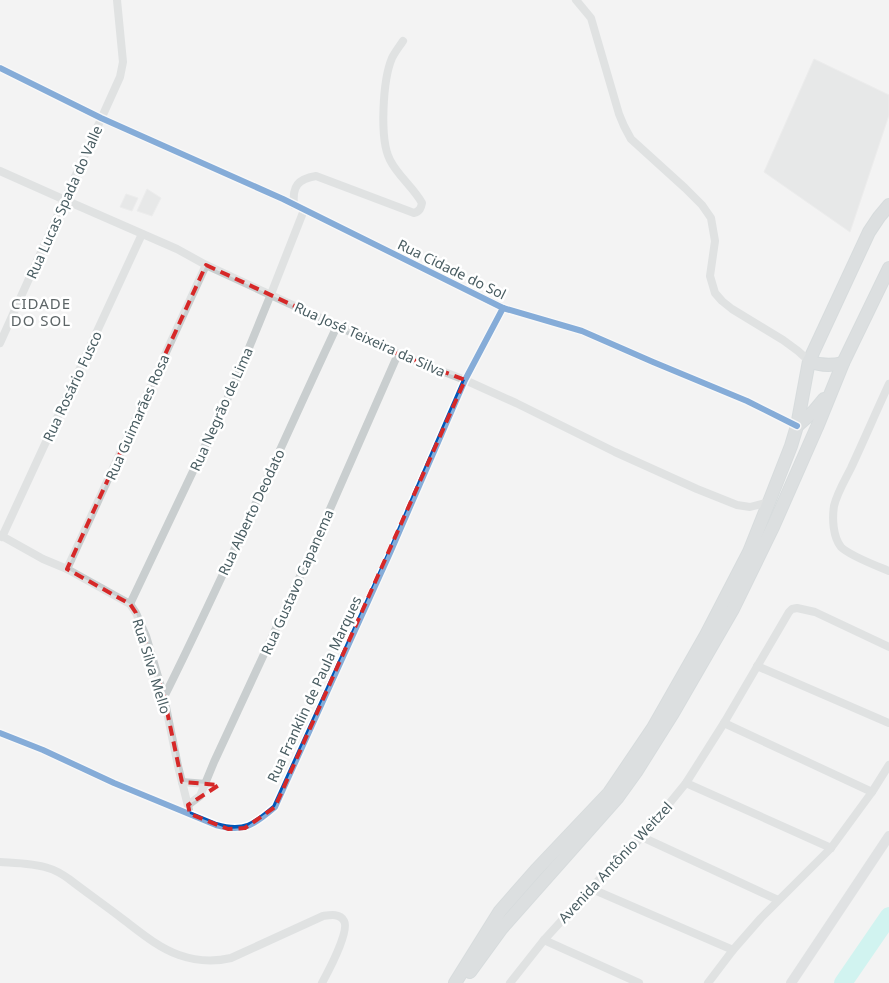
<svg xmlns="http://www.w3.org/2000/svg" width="889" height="983" viewBox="0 0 889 983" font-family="'Noto Sans',sans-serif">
<rect width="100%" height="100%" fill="#f3f3f3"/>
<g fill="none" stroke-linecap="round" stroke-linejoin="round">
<path stroke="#a8f3ed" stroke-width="18" d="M843,983l46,-67"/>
</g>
<g fill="#dadbdc" stroke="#e4e5e5">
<path d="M814,59l75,36v20l-39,117 -86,-60z"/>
<path d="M147,189l14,9 -9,18 -15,-5z"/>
<path d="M126,194l12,4 -6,13 -12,-4z"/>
</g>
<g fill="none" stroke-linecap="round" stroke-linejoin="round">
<defs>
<g id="trunk">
<path d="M809,361c12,5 22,5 34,2"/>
<path d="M797,426l17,-15 10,-12"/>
<path d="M470,972l32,-44 116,-131 18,-25 37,-59 60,-104 40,-82 44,-100 26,-64 46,-95"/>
<path d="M455,983l45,-72 36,-41 73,-77 44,-65 53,-93 43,-83 20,-50 22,-56 6,-20 12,-65 60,-129 10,-15 10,-12"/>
</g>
</defs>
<use href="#trunk" stroke="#b6c0c3" stroke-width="14"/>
<g stroke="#c9cecf" stroke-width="8">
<path d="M576,0l15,18 28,96 5,12 7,13 54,49 17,17 9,13 4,23 -5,35 5,17 7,8 10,8 51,31 15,11 11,10"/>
<path d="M0,68l101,50 182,81 220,109 79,23 71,31 94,39 50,25"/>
<path d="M0,171l65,29 112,49 29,16 192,89 67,26 51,23 99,49 82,37 40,16 13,2 19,-5"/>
<path d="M294,205c-2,-19 4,-26 22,-29l98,37c6,-2 7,-5 8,-10 -9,-16 -24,-27 -32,-43 -11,-21 -7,-81 2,-102 3,-6 7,-11 11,-17"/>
<path d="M0,343l120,-266 3,-15 -6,-62"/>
<path d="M889,384c-13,28 -25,56 -38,84 -6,12 -14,25 -17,38 -2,13 -1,31 7,41 9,9 36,19 48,24"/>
<path d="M0,535l43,24 24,10 63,35 6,9 10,23 18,61 14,69 11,44"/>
<path d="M2,537l140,-303"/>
<path d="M67,569l139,-304"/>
<path d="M130,604l103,-217 38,-93 33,-84"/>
<path d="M757,666l132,57"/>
<path d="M164,697c61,-122 115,-247 173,-371"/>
<path d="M724,723l148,69"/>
<path d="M0,733l43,17 71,33 102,42c28,8 38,0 59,-18l115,-254 75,-173 38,-72"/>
<path d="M182,782l24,2"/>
<path d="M686,783l145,65"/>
<path d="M188,805l12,-9 14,-34 95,-205 89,-203"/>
<path d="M642,837l136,63"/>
<path d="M0,862c15,1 33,1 48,6 7,2 14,6 21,11 18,14 37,27 55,41 17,13 35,28 55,35 17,6 35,7 52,3l92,-42c7,-1 17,-3 21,5 6,10 -16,51 -22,62"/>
<path d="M592,889l141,61"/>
<path d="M544,940l95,43"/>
<path d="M510,983l34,-43 73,-80 25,-23 44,-54 38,-60 65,-111 3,-3 5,-1 18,4 74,35"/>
<path d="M708,983l25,-33 28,-32 70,-70 41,-56 17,-27"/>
</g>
<path stroke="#cacfd0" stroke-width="10" d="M791,983l98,-147"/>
<use href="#trunk" stroke="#c2c8ca" stroke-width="12"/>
<defs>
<g id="cycleway">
<path d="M0,68l101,50 182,81 220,109 79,23 71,31 94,39 50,25"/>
<path d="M0,733l43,17 71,33 102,42c28,8 38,0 59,-18l115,-254 75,-173 38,-72"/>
</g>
</defs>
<use href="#cycleway" stroke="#fff" stroke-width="9"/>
<use href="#cycleway" stroke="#0057b8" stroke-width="6"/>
</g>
<path d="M0 0H889V983H0ZM206,265l192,89 67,26 -190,427 -30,21 -17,1 -38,-15 -2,-9 31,-20 -37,-3 -18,-85 -28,-84 -6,-9 -63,-35z" fill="#f3f3f3" fill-opacity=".55" fill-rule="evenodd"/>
<path fill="none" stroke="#d62828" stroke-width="4" stroke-dasharray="10 6" stroke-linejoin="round" d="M206,265l192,89 67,26 -190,427 -30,21 -17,1 -38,-15 -2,-9 31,-20 -37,-3 -18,-85 -28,-84 -6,-9 -63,-35z"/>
<g text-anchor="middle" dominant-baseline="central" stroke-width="5" stroke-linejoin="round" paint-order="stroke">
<g font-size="14" fill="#485c61" stroke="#fff">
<text transform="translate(64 202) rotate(-66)">Rua Lucas Spada do Valle</text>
<text transform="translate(452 269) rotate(26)">Rua Cidade do Sol</text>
<text transform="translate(370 339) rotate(24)">Rua José Teixeira da Silva</text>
<text transform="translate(72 386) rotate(-65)">Rua Rosário Fusco</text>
<text transform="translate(221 409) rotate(-66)">Rua Negrão de Lima</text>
<text transform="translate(137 417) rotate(-66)">Rua Guimarães Rosa</text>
<text transform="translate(251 512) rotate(-65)">Rua Alberto Deodato</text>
<text transform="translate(297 582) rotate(-66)">Rua Gustavo Capanema</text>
<text transform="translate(152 666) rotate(73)">Rua Silva Mello</text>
<text transform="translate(314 689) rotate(-65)">Rua Franklin de Paula Marques</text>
<text transform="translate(615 862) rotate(-47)">Avenida Antônio Weitzel</text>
</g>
<g font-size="15" letter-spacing="1" fill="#5d6567" stroke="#fff">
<text x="41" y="303">CIDADE<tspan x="41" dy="17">DO SOL</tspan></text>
</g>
</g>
</svg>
